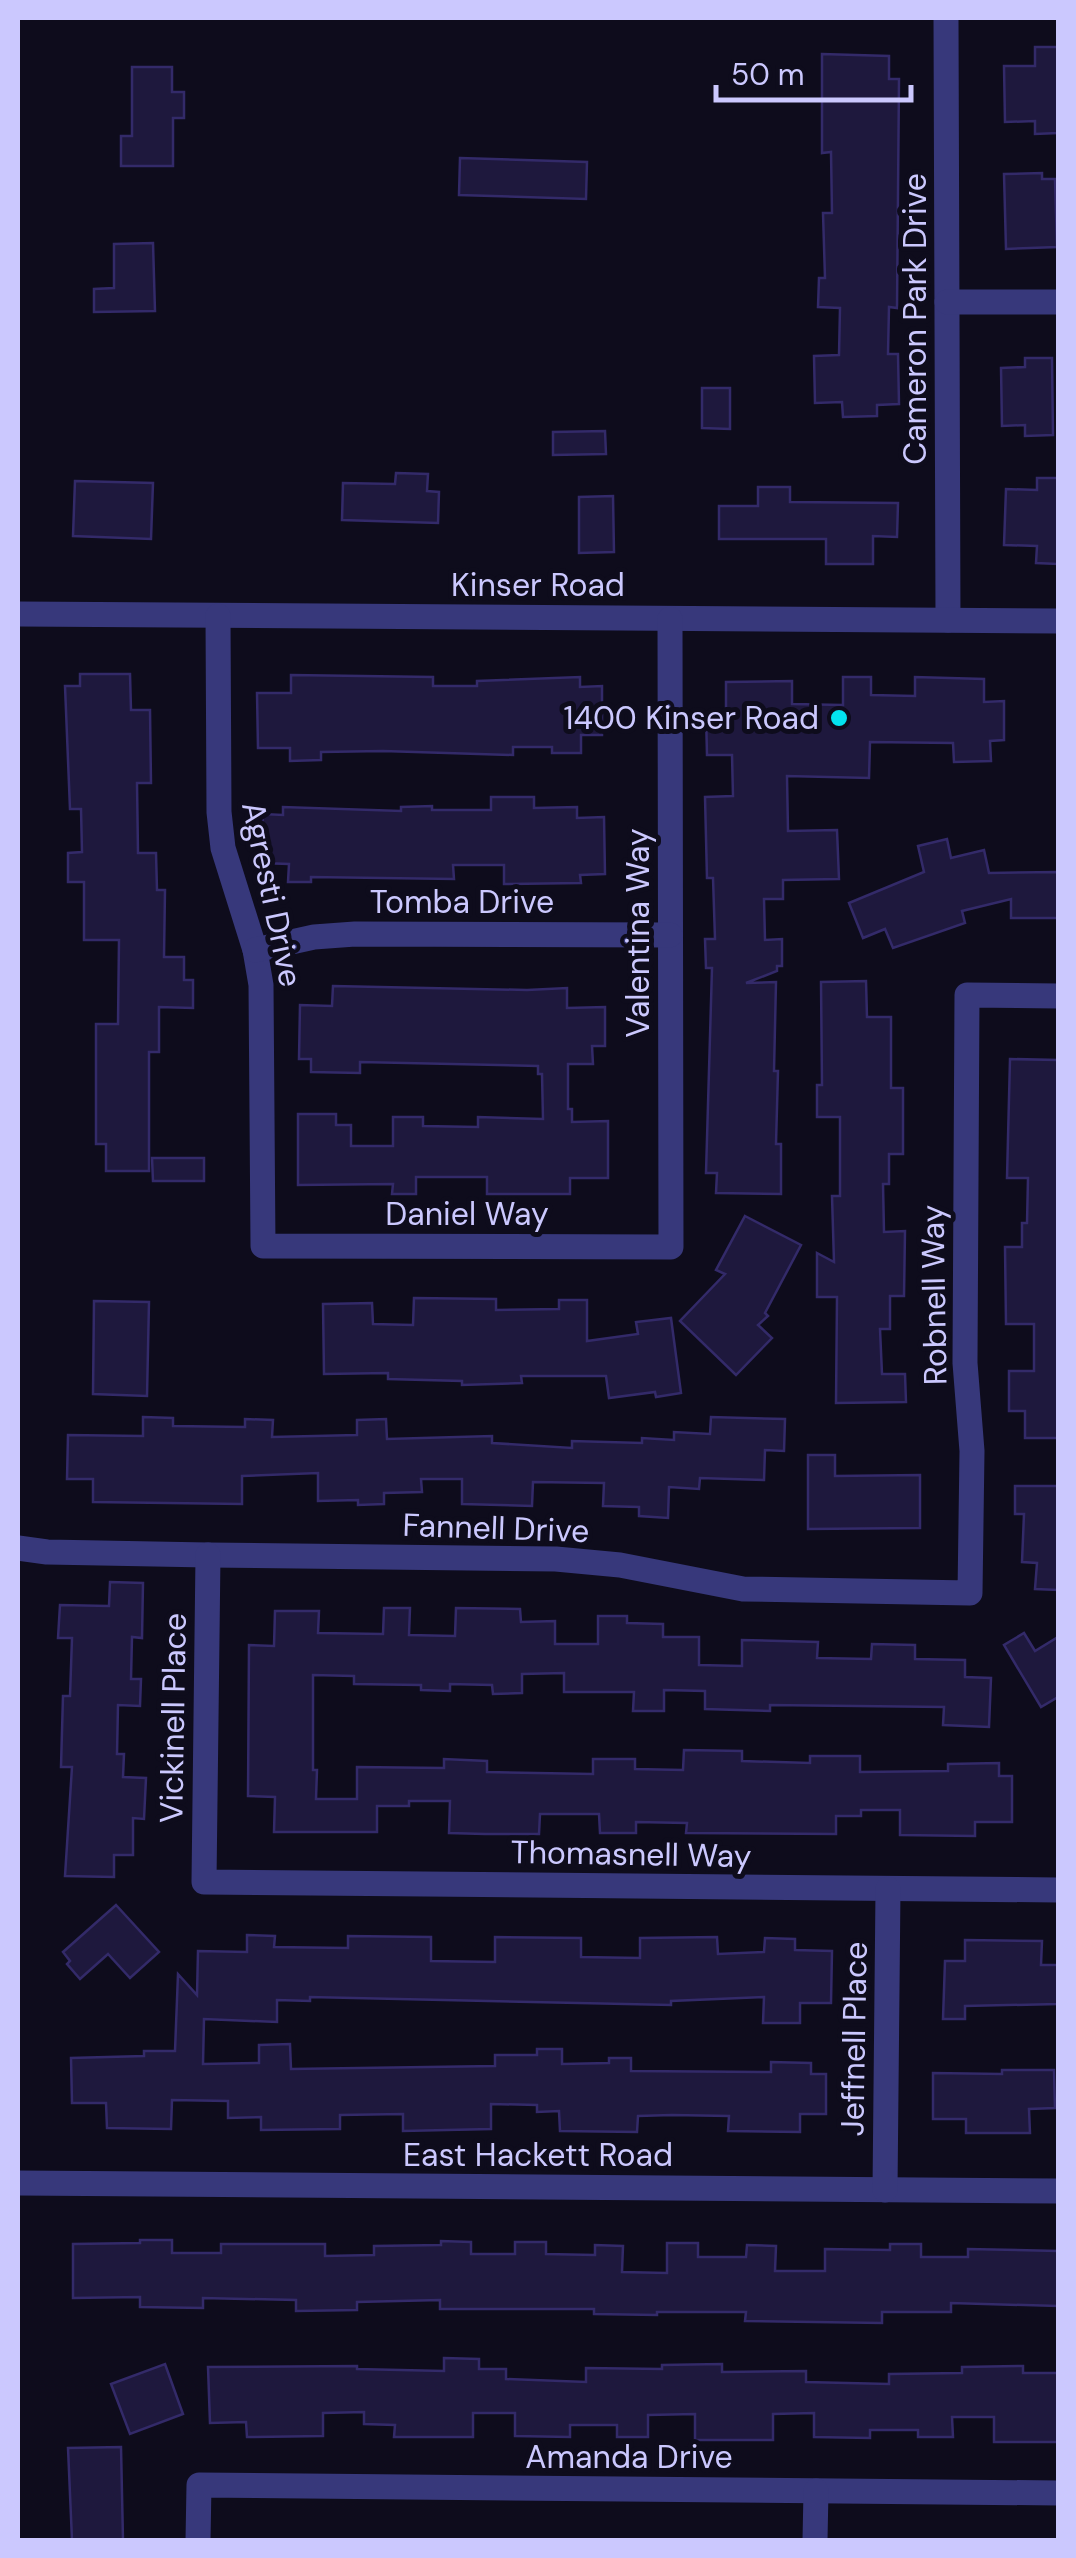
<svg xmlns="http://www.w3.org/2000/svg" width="1076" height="2558" viewBox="0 0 1076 2558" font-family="'DM Sans',sans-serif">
<rect width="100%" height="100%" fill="#0e0c1c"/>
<g fill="#1e183d" stroke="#332a69" stroke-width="2.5">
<path d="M1035,47h23v86l-23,1v-13l-30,1 -1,-56h31z"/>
<path d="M822,54l67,2v23h10l-2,229 -8,-1 -1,47h10l1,50 -22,1v11l-34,1 -1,-15 -27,1 -1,-47 25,-1 1,-47 -22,-1 1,-29h6l-2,-65h9l-1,-61 -9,1z"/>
<path d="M132,67h40v25h12v26h-11v48h-52v-30h11z"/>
<path d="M460,158l127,4 -1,37 -127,-4z"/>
<path d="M1042,173v6h13l2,68 -51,2 -2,-75z"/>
<path d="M153,243l2,68 -61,1v-23l20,-1v-44z"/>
<path d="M1025,358h27l1,77 -28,1v-11l-23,1 -1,-58 24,-1z"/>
<path d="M702,388h28v41l-28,-1z"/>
<path d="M605,431l1,23 -53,1v-23z"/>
<path d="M396,473l32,1 -1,17 12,1 -1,31 -96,-3 1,-37 52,1z"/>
<path d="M1037,478h21v86l-22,-1 1,-17 -33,-1 2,-56 31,1z"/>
<path d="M75,481l78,2 -2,56 -78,-3z"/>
<path d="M758,487h32v15l108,1 -1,34 -24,-1v28h-47v-25h-107v-33h39z"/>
<path d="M613,496l1,56 -35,1v-56z"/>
<path d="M80,674h50l1,36h19l1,73h-14l1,70h18l1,37h8l-1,67h20v23h9v28l-34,-1v45h-10v119h-43v-27h-10v-120h22l1,-84h-35v-58h-16v-29l14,-1 -1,-43h-11l-5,-123h15z"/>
<path d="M291,675l142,2v9h44v-5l103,-4v10l22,-1v49h-21v18h-29v-6h-39v8l-130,-4 -62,1v8l-31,1v-13h-32l-1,-55h34z"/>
<path d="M843,677h28v18l44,1v-19l69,2v23l20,-1v39l-14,1 1,20 -37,1 -1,-19 -83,-1 -1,36 -82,-2 1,55 49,-1 2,49 -56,1v19h-19l1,41 17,-1v27h-5v5l-31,12 30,-1 -2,89h4l-2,73h5v50l-65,-1 1,-20h-11l6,-205h-6l-1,-29h10l-2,-61h-6l-2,-81 28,-1 -1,-41h-25l-1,-40h20v-33l66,-1v23l51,1z"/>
<path d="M491,797h43v11l43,-1v11l27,-1 1,57 -25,1 1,8 -77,1v-19h-51l1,14 -143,-2v5h-23l1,-18 -28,-1 2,-49 20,1v-8l118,4v-4l31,-1v4h59z"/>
<path d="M947,839l4,19 33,-8 5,23 69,-1v46h-47v-19l-49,12 3,12 -72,25 -8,-19 -22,9 -14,-35 75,-31 -6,-26z"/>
<path d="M866,981l1,36h24v71h12v66h-14v30h-6l1,48 21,-1 -1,65h-14v33h-10l2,45h23l1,28 -70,1 1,-106h-20v-44l17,9 -2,-66h8v-79h-23v-32h5l-1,-103z"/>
<path d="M333,986l194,4 40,-2v20l38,-1v39h-13l1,18h-25v45h4v13l36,-1v57h-38v16h-83v-17h-71v17h-24l1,-10 -95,1v-71h38v11h15v21h42v-29h30v9l55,1v-10l65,2 -1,-45h-4v-8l-178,-4v11l-49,-1v-13h-12l1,-54 32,1z"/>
<path d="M1010,1059l48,1v378h-33v-27h-16v-40h25v-47h-28l-1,-77h17v-24h5l1,-45h-21z"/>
<path d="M152,1158h52v23h-51z"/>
<path d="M745,1216l56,29 -36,68 3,3 -10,9 14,13 -36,37 -56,-54 45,-47 -9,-4z"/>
<path d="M414,1298l82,1v11l63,-1v-9h28v41l51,-7 -2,-12 35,-4 10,75 -25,4 -1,-5 -46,6 -3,-22h-85l1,7 -60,2v-4l-74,-2v-6l-64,1 -1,-70 49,-1 1,21 40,1z"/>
<path d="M94,1301l55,1 -2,94 -54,-2z"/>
<path d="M143,1417l30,1v8l72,1v-8l28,1 -1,17 85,-2v-15l29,-1 1,20 105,-3v7l80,5v-7l70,2v-5l32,2v-8l36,2 1,-17 74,2 -1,32 -19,-1 -1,30 -64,-2 -1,11 -30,-2 -1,31 -29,-2v-9l-36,-1 1,-23 -71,-1 -1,24 -70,-2v-25h-41l1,13 -38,1v11l-26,1v-5l-40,1v-28l-76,3v28l-149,-2v-23h-26l1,-44 75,1z"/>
<path d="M808,1455h27v21l85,-1v53l-112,1z"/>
<path d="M1015,1486h43v104l-23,-1 2,-26 -15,-1 2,-48h-9z"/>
<path d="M110,1582l33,1 -1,55 -10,-1 -1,42h10l-1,27 -22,-1 -1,49h7l-1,23 23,1 -2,41 -11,-1v37h-19v22l-49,-1 7,-109h-11l2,-71h7l2,-58h-14l2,-33 49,1z"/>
<path d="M384,1608h26l-1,27 46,1 1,-28 64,1 1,13 34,-1v23h43v-28h29v7l36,1v13h36v28l43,1v-26l76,2 -1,16 54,1 1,-15 43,1v14l50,1v17l26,1 -2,49 -46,-2 1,-18 -174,-2v6l-65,-2v-18l-41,-1v21h-31l1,-19h-70v-19l-42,1v19l-29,1 -1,-9 -42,-1v7l-29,-1v-5l-67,-1v-8l-41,-1v95h4l-1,29h41v-32l87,1v-9l43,2v11l106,2v-15h42v10l48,1 1,-20 58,1v10l68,2v-7h50v16l88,-1v-7l51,-1v13h13v46h-37v14l-75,-1v-25h-39v6h-25v18l-150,-1 1,-10 -51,-1v11h-36l-1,-19h-59l-1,20h-54l-36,-1 1,-32h-41v5h-32v26h-103l1,-35 -27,-1 1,-151 25,1 1,-35h44l-1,22 65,1z"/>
<path d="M1024,1633l11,18 23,-14v60l-17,10 -37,-62z"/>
<path d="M116,1905l43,47 -29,26 -22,-24 -28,25 -13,-15 3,-3 -7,-9z"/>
<path d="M247,1935l28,1 -1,11 74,1v-12l83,1v24l64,1v-25l86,1v19l59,1v-20l77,-1 1,17 46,-2 1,-14 30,1v11l37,1 -1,52h-31v20h-37l1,-26 -93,4v4l-361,-8v4l-33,-1v22l-73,-3 -1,45 56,-1v-18l31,-1 1,25 204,-3v-11h42v-6h25v15l47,-1v-5h22v13l140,1v-10l40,1v11h15v40h-26v18l-72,-1 1,-15 -57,-1 -34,1 -1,16 -77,-1 -1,-20 -22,1v-7l-46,-1v25l-88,2v-17l-63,1v14l-79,1v-13l-33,1v-17l-56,-1 -1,29 -64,-1 -1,-25h-34l-1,-45 73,-2v-5h31l3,-77 19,21 1,-44 49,1z"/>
<path d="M965,1940l77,1 -1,24h17v39l-93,2v13h-22l2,-58h20z"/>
<path d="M1002,2070h52l1,38 -26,1 1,24h-64v-14h-33v-46l69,1z"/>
<path d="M140,2240h32v13h49v-9h104v12l49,-1v-9l67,-1v-4l30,1v12h44v-12h31v12l49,1v-10l28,1 -1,26 45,1v-30h31v14h48l1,-12 29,1 -1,25h50v-22l65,1v-6h31v13h47v-8l90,2v55l-107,-3v9h-69v11l-137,-2 1,-9h-89v3l-63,-1v-5h-154v-9l-83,2v8l-61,1v-11l-93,-2v10l-63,-1v-10l-67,1v-54l67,-1z"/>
<path d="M444,2358l35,1v10h27v10l80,3v-14l76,1v-4l60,-1v8l84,-1v11l83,2v-10l73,-1v-6l61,-1v7h35v69h-64v-25h-42l1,20h-35v-7h-48v8l-56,-1v-24l-41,1v26h-78v-26l-47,1v22h-31v-12h-47v12l-55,-1v-23h-42v24h-79l1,-12 -31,-1v-12l-41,1v23l-76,1 -1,-15 -36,1 -2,-56 149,-1v3l87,2z"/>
<path d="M165,2364l18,50 -53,20 -19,-50z"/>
<path d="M121,2447l2,93h-51l-4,-92z"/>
</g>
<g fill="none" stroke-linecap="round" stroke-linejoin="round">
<g stroke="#37387b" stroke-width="25">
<path d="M946,18l2,602"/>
<path d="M947,302h111"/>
<path d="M18,614l1040,7"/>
<path d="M218,616l1,196 4,36 32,102 6,35 2,261 408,1 -1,-628"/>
<path d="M255,950l59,-13 41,-3 315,1"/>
<path d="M18,1548l29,4 161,3 348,4 64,6 123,24 227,4 2,-142 -7,-88 2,-368 91,1"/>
<path d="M208,1555l-4,327 854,8"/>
<path d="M18,2183l1040,8"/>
<path d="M885,2190l3,-301"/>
<path d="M198,2540l1,-55 859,8"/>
<path d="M815,2540l1,-49"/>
</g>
</g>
<circle fill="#03e3ef" stroke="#0e0c1c" stroke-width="4" cx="839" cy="718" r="10"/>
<g text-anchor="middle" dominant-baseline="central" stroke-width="10" stroke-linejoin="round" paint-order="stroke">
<g font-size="32" fill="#cbc8fe" stroke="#0e0c1c">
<text transform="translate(915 319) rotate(-90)">Cameron Park Drive</text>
<text x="538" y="585">Kinser Road</text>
<text transform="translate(272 894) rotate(78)">Agresti Drive</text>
<text x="462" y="902">Tomba Drive</text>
<text transform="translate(638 933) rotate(-90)">Valentina Way</text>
<text x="467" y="1214">Daniel Way</text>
<text transform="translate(934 1295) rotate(-91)">Robnell Way</text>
<text transform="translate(496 1528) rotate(2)">Fannell Drive</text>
<text transform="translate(173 1718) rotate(-89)">Vickinell Place</text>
<text transform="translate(631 1854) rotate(1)">Thomasnell Way</text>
<text transform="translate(854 2039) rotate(-89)">Jeffnell Place</text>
<text x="538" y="2155">East Hackett Road</text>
<text x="629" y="2457">Amanda Drive</text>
</g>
<g font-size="32" fill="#cbc8fe" stroke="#0e0c1c" text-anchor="end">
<text x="819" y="718">1400 Kinser Road</text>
</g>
</g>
<rect width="1076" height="2558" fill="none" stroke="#cbc8fe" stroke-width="40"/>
<path d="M716 85v15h195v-15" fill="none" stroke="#cbc8fe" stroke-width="5"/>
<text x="731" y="85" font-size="30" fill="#cbc8fe" stroke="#0e0c1c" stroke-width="8" paint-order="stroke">50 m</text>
</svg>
